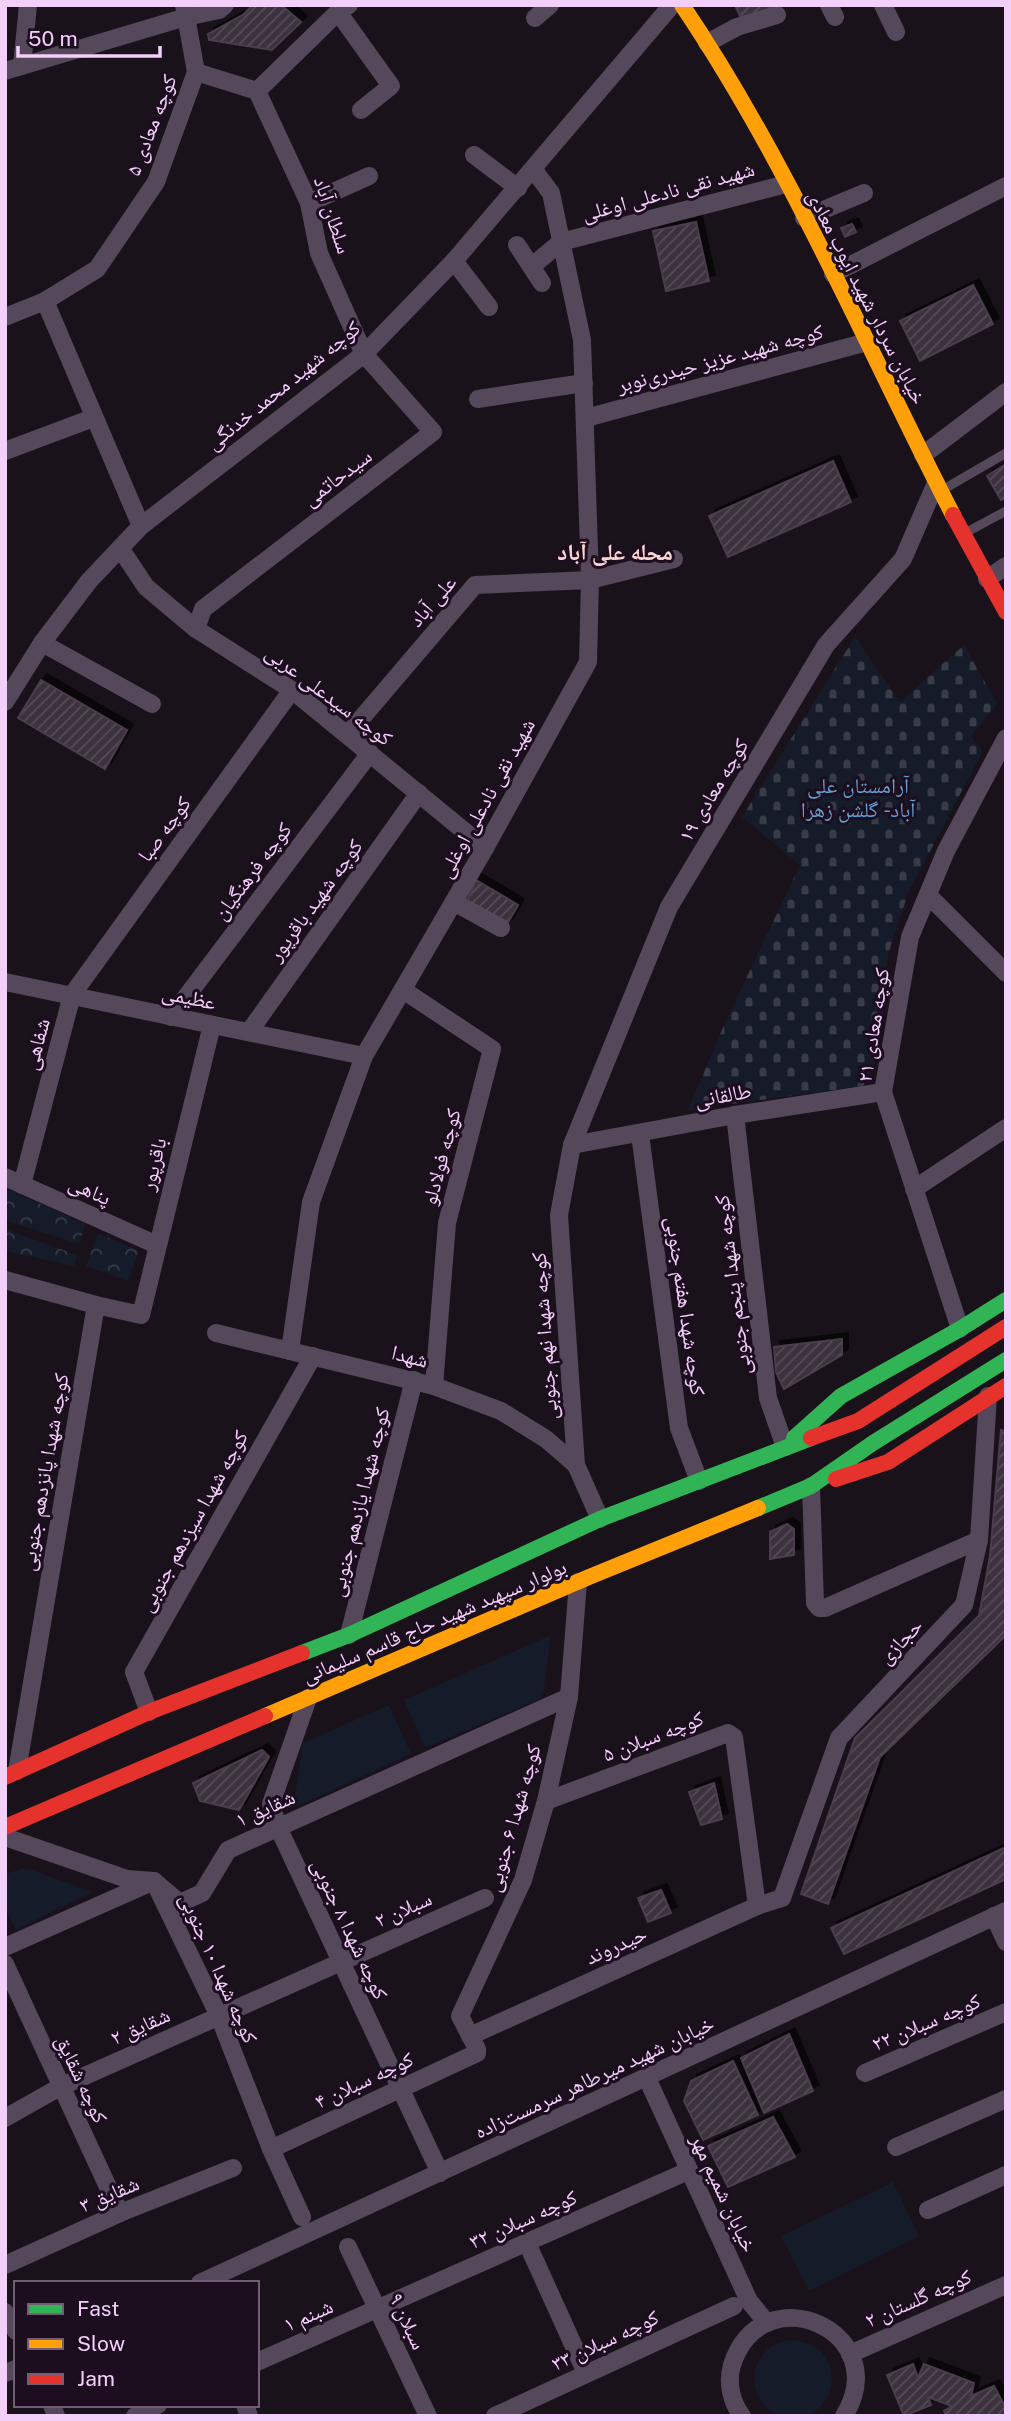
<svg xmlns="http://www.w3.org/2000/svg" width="1011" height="2421" viewBox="0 0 1011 2421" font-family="'Public Sans','Noto Naskh Arabic',sans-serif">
<defs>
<pattern id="forest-crowns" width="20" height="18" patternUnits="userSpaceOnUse" patternTransform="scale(1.75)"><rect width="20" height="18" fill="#151b28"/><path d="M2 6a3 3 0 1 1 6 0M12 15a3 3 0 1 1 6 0" fill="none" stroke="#383b48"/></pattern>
<pattern id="cemetery-stones" width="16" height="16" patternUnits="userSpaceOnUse" patternTransform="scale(1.75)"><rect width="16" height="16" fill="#151b28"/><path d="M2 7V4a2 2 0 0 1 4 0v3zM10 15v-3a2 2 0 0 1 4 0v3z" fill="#383b48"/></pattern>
<pattern id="building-hatch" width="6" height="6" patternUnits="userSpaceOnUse" patternTransform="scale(1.75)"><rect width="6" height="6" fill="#3a303c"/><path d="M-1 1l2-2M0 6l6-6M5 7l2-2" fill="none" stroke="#574d59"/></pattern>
<filter id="shadow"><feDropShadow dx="6" dy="-6" stdDeviation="0" flood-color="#0009"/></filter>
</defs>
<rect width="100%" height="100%" fill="#19121a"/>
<g fill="#151b28">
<path d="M551,1635l-7,54 -4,10 -115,49 -21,-48z"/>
<path d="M389,1705l22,49 -118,54 10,-65z"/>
<path d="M24,1868l6,1 62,23 -76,38 -11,-22v-34z"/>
<path d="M893,2182l26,54 -110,55 -28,-55z"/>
<circle cx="793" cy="2379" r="39"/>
</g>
<g fill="url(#forest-crowns)">
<path d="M5,1188l80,36 -6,20 -74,-24z"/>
<path d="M5,1229l72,26 -3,11 -69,-15z"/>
<path d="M98,1233l41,18 -11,30 -42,-15z"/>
</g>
<path fill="url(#cemetery-stones)" d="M855,637l45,65 64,-57 33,59 -26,32 12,15 -74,140 -21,63 -13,111 -12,21 -175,24 36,-85 76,-160 -58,-48z"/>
<g fill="url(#building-hatch)" stroke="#4c3c4d" stroke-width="2" filter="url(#shadow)">
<path d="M253,5h28l20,17 -29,28 -63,-10 -1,-6 35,-19z"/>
<path d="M735,5h44l-26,11h-13z"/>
<path d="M696,222l13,59 -43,10 -13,-60z"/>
<path d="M852,224l4,8 -11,5 -4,-9z"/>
<path d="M973,285l20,39 -73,37 -20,-40z"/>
<path d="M833,461l18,41 -123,55 -19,-41z"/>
<path d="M1006,464v33l-5,3 -14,-24z"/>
<path d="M41,680l86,50 -22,39 -87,-51z"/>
<path d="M476,880l42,25 -12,21 -36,-21 -2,-7z"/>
<path d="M842,1339v16l-58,34 -8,-17 -2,-25z"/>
<path d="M1001,1430l5,1v158l-27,27 11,-60z"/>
<path d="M787,1524l7,5v26l-24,4v-27z"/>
<path d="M1006,1589v46l-126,122 -52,147 -27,-10 54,-156z"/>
<path d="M262,1750l7,7 -30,53 -39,-9 -7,-18z"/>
<path d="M714,1783l8,36 -21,6 -12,-33z"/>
<path d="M1006,1847v32l-162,75 -13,-26z"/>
<path d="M661,1890l10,23 -23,9 -10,-24z"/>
<path d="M789,2034l24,57 -49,22 -23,-55z"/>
<path d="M733,2061l25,54 -55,25 -19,-39 7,-20z"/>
<path d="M773,2117l22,40 -67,30 -20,-41z"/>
<path d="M913,2364l5,14 6,-14 50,19 -3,13 23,-10 12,23v5l-4,2h-56l-2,-5 8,-5 -24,-9 3,8 -27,11 -17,-41z"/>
</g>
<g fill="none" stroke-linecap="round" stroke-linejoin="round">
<g stroke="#55485a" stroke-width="9">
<path d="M944,489l62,-36"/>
<path d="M965,533l41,-22"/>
</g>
<g stroke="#55485a" stroke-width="18">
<path d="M829,5l6,12"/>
<path d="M883,5l13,27"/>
<path d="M338,12l53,74 -30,24"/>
<path d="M535,18l15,-13"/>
<path d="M707,43l30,-16 40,-12"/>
<path d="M22,66l6,-61"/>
<path d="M5,71l181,-54 33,-7 6,-5"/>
<path d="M196,72l61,19 52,112 10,50 45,101 69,78 -230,177 -7,20"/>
<path d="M257,91l81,-79 11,-7"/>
<path d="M474,155l44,33"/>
<path d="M309,203l60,-27"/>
<path d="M804,218l60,-25"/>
<path d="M517,245l25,38"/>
<path d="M454,261l35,46"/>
<path d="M532,266l29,-24 225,-58"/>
<path d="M833,274l173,-88"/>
<path d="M45,301l96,225"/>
<path d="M5,317l40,-16 52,-32 59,-87 40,-110 -12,-67"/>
<path d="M478,399l106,-16"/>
<path d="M586,418l281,-76"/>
<path d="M5,451l88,-33"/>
<path d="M923,455l83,-63"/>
<path d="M120,548l26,39 50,42 96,61 193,158"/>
<path d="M987,579l19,-13"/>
<path d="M42,643l110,61"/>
<path d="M5,702l37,-59 47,-62 52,-55 223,-172 90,-93 218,-256"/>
<path d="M348,734l127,-149 115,-5 84,-21"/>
<path d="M928,895l78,78"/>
<path d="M454,902l47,26"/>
<path d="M5,982l359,74"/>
<path d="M403,990l89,59 -45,174 -13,163"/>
<path d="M171,1017l199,-264"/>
<path d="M249,1032l170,-239"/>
<path d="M735,1115l33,283 17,49"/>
<path d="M640,1134l39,294 20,53"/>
<path d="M572,1145l163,-30 148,-23"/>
<path d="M5,1177l152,68"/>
<path d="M22,1185l50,-190 220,-305"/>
<path d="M914,1189l92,-61"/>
<path d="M5,1280l91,25 45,10 71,-290"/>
<path d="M960,1329l-77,-237 27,-155 36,-86 60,-113"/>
<path d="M216,1333l218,53 67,25 45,28 30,26"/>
<path d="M290,1351l21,-149 53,-146 121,-208 103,-186 2,-82 -8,-240 -31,-147 -18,-24"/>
<path d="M811,1486l4,117 4,5h6l154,-68"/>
<path d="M600,1519l-24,-54 -17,-250 13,-70 97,-238 157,-262 77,-86 33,-76"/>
<path d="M349,1635l65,-255"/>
<path d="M308,1698l-37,106 7,23 162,346"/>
<path d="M149,1712l-15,-40 179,-316"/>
<path d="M17,1771l79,-466"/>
<path d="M546,1801l182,-68 6,4 23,169"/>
<path d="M5,1837l122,42 27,2 65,135 52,133 31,68"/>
<path d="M994,1916l12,26"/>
<path d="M5,1947l149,-66 26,22 22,-10 26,-43 341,-153"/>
<path d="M5,1964l115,249"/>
<path d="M470,2036l287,-130 25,-8 57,-160 125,-133 15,-65 9,-144"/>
<path d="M865,2073l141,-61"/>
<path d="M647,2078l102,223 18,22"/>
<path d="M5,2118l55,-31 425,-189"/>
<path d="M896,2147l110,-48"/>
<path d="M271,2149l206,-96v-4l-17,-33 63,-136 23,-79 23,-104 9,-115"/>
<path d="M928,2210l78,-35"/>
<path d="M527,2243l59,130"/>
<path d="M348,2247l80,169"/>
<path d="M5,2265l115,-52 113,-45"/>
<path d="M200,2283l806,-372"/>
<path d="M5,2312l11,19"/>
<path d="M850,2354l156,-69"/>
<path d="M257,2362l431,-191"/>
<path d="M5,2373l11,-4"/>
<path d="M52,2405l4,11"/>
<path d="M245,2405l4,11"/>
<path d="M135,2416l23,-11"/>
<path d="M495,2416l239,-110"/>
<path d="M742,2416c-11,-14 -15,-34 -10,-51 30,-93 164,-33 112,51"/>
</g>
<g stroke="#30b455" stroke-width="16">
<path d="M794,1438l47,-42 119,-67 46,-29"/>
<path d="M758,1508l53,-22 62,-43 133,-83"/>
<path d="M302,1653l47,-18 251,-116 211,-81"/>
</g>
<g stroke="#ff9f0a" stroke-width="16">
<path d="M682,5c108,160 183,339 271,510"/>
<path d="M265,1716l324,-139 169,-69"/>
</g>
<g stroke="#e5322d" stroke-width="16">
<path d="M953,515l53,97"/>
<path d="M811,1438l47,-17 148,-94"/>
<path d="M836,1479l52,-17 118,-76"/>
<path d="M5,1777l144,-65 153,-59"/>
<path d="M5,1827l260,-111"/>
</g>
</g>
<g text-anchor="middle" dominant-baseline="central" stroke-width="6" stroke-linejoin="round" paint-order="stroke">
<g font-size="21" fill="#f3d0fa" stroke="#1c0e1e">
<text transform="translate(151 125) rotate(-69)">کوچه معادی ۵</text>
<text transform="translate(668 191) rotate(-15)">شهید نقی نادعلی اوغلی</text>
<text transform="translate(333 215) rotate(72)">سلطان آباد</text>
<text transform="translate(867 297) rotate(63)">خیابان سردار شهید ایوب معادی</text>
<text transform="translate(720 358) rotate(-15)">کوچه شهید عزیز حیدری‌نوبر</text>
<text transform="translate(283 385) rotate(-39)">کوچه شهید محمد خدنگی</text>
<text transform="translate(337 477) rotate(-37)">سیدحاتمی</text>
<text transform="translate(432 601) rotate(-49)">علی آباد</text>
<text transform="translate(329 695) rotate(37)">کوچه سیدعلی عربی</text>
<text transform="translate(713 790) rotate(-59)">کوچه معادی ۱۹</text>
<text transform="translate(486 798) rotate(-61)">شهید نقی نادعلی اوغلی</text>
<text transform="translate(164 829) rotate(-54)">کوچه صبا</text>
<text transform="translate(252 871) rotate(-53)">کوچه فرهنگیان</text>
<text transform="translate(315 900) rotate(-54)">کوچه شهید باقرپور</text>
<text transform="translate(189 997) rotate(12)">عظیمی</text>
<text transform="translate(873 1025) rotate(-81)">کوچه معادی ۲۱</text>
<text transform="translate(36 1044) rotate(-75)">شفاهی</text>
<text transform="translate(723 1095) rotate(-10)">طالقانی</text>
<text transform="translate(441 1157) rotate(-75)">کوچه فولادلو</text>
<text transform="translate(153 1164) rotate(-76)">باقرپور</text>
<text transform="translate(90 1190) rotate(24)">پناهی</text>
<text transform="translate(732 1285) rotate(-97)">کوچه شهدا پنجم جنوبی</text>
<text transform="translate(686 1306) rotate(82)">کوچه شهدا هفتم جنوبی</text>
<text transform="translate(544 1336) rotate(-94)">کوچه شهدا نهم جنوبی</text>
<text transform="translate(410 1356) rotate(14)">شهدا</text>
<text transform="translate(44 1472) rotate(-80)">کوچه شهدا پانزدهم جنوبی</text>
<text transform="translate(359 1502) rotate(-76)">کوچه شهدا یازدهم جنوبی</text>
<text transform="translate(193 1521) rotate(-61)">کوچه شهدا سیزدهم جنوبی</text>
<text transform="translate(434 1621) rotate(-23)">بولوار سپهبد شهید حاج قاسم سلیمانی</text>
<text transform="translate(900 1641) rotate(-46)">حجازی</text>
<text transform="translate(653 1736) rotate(-21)">کوچه سبلان ۵</text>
<text transform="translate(265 1808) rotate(-24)">شقایق ۱</text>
<text transform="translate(513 1818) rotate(-74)">کوچه شهدا ۶ جنوبی</text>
<text transform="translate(403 1909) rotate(-24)">سبلان ۲</text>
<text transform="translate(350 1929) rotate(65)">کوچه شهدا ۸ جنوبی</text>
<text transform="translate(616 1945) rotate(-24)">حیدروند</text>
<text transform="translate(219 1968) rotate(66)">کوچه شهدا ۱۰ جنوبی</text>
<text transform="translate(926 2022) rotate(-23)">کوچه سبلان ۲۲</text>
<text transform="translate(140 2026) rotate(-24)">شقایق ۲</text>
<text transform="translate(594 2077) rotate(-25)">خیابان شهید میرطاهر سرمست‌زاده</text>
<text transform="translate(82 2079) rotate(65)">کوچه شقایق</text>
<text transform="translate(364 2080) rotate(-25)">کوچه سبلان ۴</text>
<text transform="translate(724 2193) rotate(65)">خیابان شمیم مهر</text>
<text transform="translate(109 2194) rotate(-23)">شقایق ۳</text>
<text transform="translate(523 2219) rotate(-24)">کوچه سبلان ۳۲</text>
<text transform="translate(918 2298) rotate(-24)">کوچه گلستان ۲</text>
<text transform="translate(308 2315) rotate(-24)">شبنم ۱</text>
<text transform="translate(408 2321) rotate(65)">سبلان ۹</text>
<text transform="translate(605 2340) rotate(-25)">کوچه سبلان ۳۳</text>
</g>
<g font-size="21" fill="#649fd2" stroke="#1c0e1e">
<text x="858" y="785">آرامستان علی<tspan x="858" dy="24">آباد - گلشن زهرا</tspan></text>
</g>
<g font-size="23" font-weight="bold" fill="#fad5d1" stroke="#1c0e1e">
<text x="615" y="551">محله علی آباد</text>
</g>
</g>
<rect width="1011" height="2421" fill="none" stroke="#f3d0fa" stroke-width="14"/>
<rect x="14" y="2281" width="245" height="126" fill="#1c0e1e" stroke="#725c76" stroke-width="2"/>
<rect x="28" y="2304" width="35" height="10" fill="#30b455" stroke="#725c76" stroke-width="2"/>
<text x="77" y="2316" font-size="21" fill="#f3d0fa">Fast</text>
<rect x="28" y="2339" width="35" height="10" fill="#ff9f0a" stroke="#725c76" stroke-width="2"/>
<text x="77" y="2351" font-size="21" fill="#f3d0fa">Slow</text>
<rect x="28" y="2374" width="35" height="10" fill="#e5322d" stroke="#725c76" stroke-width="2"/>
<text x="77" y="2386" font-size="21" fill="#f3d0fa">Jam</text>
<path d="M18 46v10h142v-10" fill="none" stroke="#f3d0fa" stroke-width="3.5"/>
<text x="28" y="46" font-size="21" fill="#f3d0fa" stroke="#1c0e1e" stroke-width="5" paint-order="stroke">50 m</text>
</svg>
